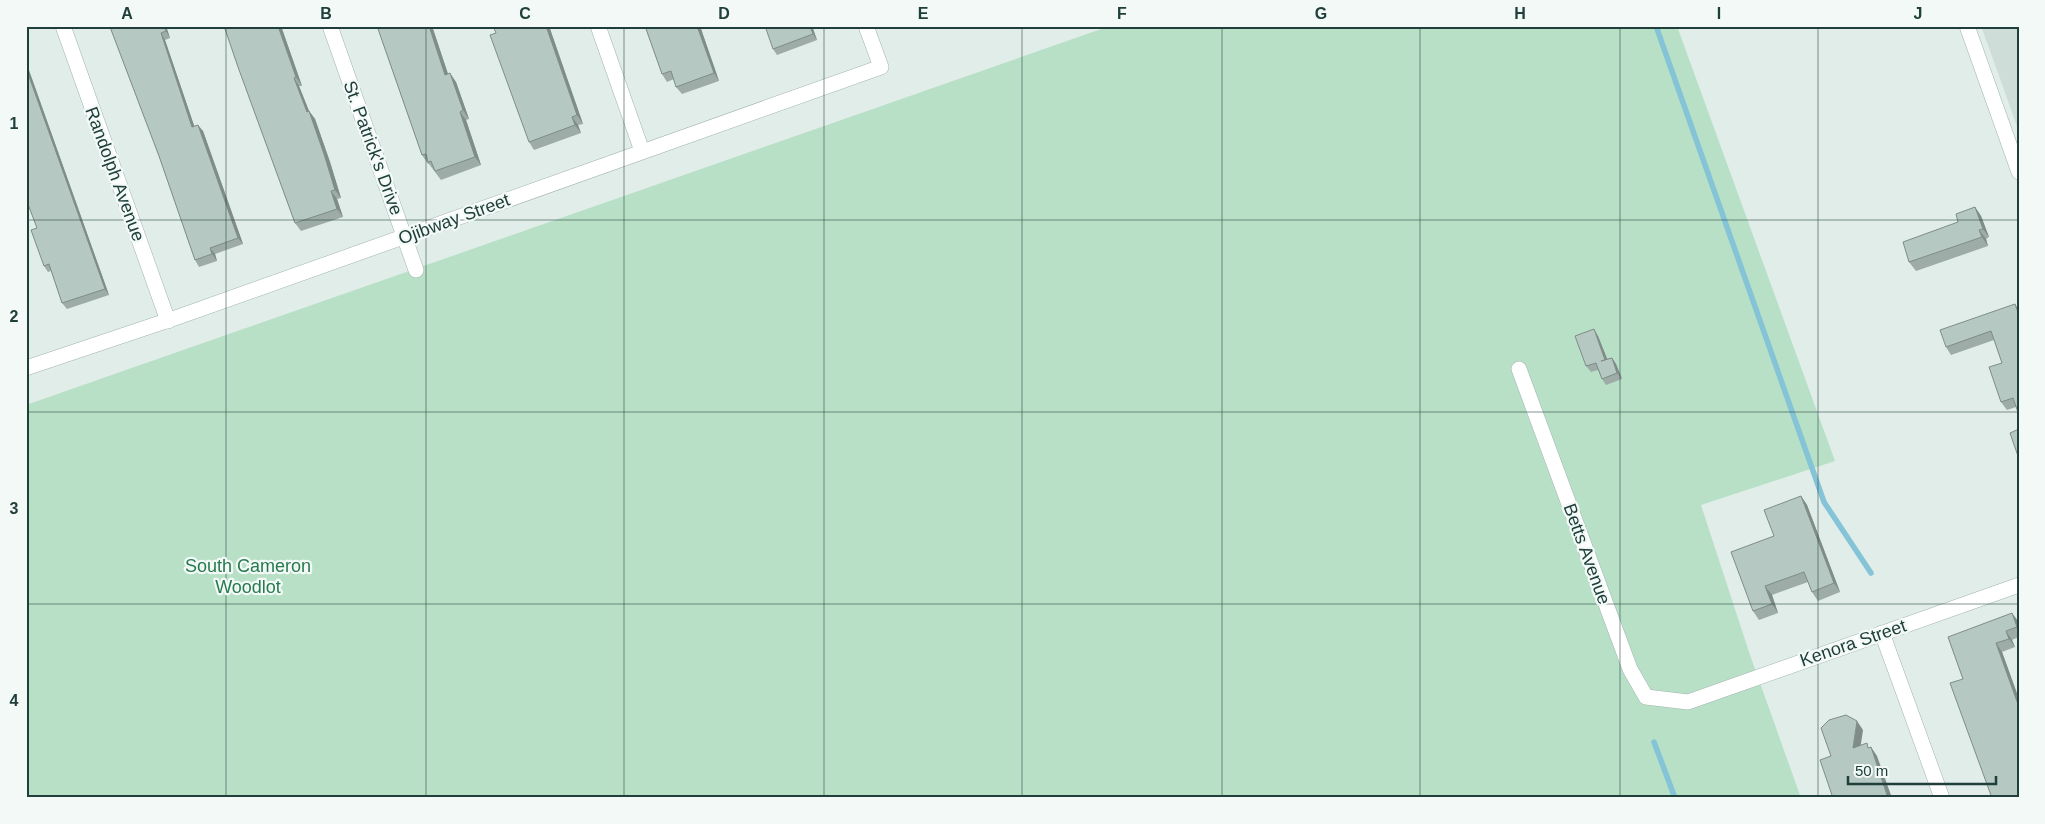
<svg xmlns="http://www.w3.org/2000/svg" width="2045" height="824" viewBox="0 0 2045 824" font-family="Helvetica,sans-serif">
<rect width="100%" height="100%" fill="#e1ede9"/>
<path fill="#cfddd8" d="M1981,26h38v106l-17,-48z"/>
<path fill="#b8e0c7" d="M1110,26h567l158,435 -134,44 49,150 51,143h-1775v-393z"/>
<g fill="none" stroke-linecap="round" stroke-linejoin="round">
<g stroke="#85c3d7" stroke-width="5.5">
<path d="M1656,26l168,476 47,71"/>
<path d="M1654,742l21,56"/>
</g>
<defs>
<g id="minor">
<path d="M63,26l105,295"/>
<path d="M330,26l86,244"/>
<path d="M598,26l44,125"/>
<path d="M1967,26l52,146"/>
<path d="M26,368l152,-51 703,-250 -15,-41"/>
<path d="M1519,369l111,300 16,28 42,5 331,-117"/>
<path d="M1882,633l60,165"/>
</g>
</defs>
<use href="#minor" stroke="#a3b5b1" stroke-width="16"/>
<use href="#minor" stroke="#fff" stroke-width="15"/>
</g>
<g fill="#9daca7">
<path d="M110,26h56l4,12 -5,2 29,86 9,5 40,113 -28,10 2,7 -18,6 -4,-7 -36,-104z"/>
<path d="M224,26h57l21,60h-3l10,25 6,8 15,43 11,36 -4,1 6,18 -42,14 -6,-8z"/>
<path d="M377,26h55l16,48 8,8 13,37 -3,1 15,45 -40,15 -12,-16h-1l-6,-9z"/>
<path d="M549,26l34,98 -5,1 3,8 -47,17 -5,-8 -33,-109z"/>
<path d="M645,26h55l19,55 -37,13 -6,-7 -2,-8 -7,3 -5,-8z"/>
<path d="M812,26l5,14 -40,15 -4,-6z"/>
<path d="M26,62l83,233 -42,14 -5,-6 -11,-32 -3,1 -4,-6 -7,-38z"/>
<path d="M1975,207l6,9 8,21 -3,2 2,7 -72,25 -7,-9 49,-40z"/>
<path d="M2015,304l4,6v105l-3,-8 -9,3 -6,-8 1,-39 -8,-23 -43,15 -5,-8z"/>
<path d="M1598,336l9,23 5,-1 4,6 6,15 -16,6 -4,-6 -4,-9 -7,2 -5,-6z"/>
<path d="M1801,496l6,9 33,87 -22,9 -6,-9 -4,-10 -36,13 6,18 -19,7 -6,-9 21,-75z"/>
<path d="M2018,621l1,16 -7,3 3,7 -13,5 17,47v99l-56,-119 -15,-42z"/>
</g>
<g fill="#7f8c88">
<path d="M164,26h2l4,12 -4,-7z"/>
<path d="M278,26h3l21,60 -6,-9z"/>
<path d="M429,26h3l19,57 -6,-8z"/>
<path d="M546,26h3l34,98 -6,-9z"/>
<path d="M697,26h3l19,55 -5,-8z"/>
<path d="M810,26h2l5,14 -4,-6z"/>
<path d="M161,33l4,7 32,94 -5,-7z"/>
<path d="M26,62l83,233 -4,-6 -79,-221z"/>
<path d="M450,73l6,9 13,37 -6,-9z"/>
<path d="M294,78l5,8 10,25 6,8 15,43 11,36 -6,-8z"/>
<path d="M460,112l6,8 15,45 -6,-8z"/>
<path d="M572,117l6,8 3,8 -6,-8z"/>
<path d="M198,125l5,6 40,113 -5,-6z"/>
<path d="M331,191l6,8 6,18 -6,-8z"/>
<path d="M1975,207l6,9 8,21 -6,-8z"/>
<path d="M1979,230l7,9 2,7 -6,-9z"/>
<path d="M210,248l5,6 2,7 -5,-7z"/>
<path d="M1594,329l4,7 12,30 -5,-6z"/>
<path d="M1612,358l4,6 6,15 -5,-6z"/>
<path d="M1801,496l6,9 33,87 -6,-9z"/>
<path d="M1765,586l7,9 6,18 -6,-9z"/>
<path d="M2012,613l6,8 1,8 -2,-2z"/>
<path d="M2006,631l6,9 3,7 -6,-8z"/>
<path d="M1996,643l6,9 17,47v8z"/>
<path d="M1857,721l6,9 -4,27 -6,-9z"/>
<path d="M1871,747l6,9 15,42h-4z"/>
</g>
<g fill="#b6c8c2" stroke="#7f8c88">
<path d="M110,26h54l2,5 -5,2 31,94 6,-2 40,113 -28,10 2,6 -17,6 -36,-104 -49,-129z"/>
<path d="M224,26h54l18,51 -2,1 13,34 2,-1 15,43 11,36 -4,1 6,18 -42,14 -57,-156z"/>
<path d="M377,26h52l16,49 5,-2 13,37 -3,2 15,45 -40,14 -4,-10 -3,1 -2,-8 -4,1z"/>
<path d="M493,26h53l31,89 -5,2 3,8 -46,17 -39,-107 6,-2z"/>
<path d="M645,26h52l17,47 -38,14 -5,-16 -9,3z"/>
<path d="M765,26h45l3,8 -40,15z"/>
<path d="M26,68l79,221 -43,14 -13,-39 -5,2 -13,-36 6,-2 -11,-29z"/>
<path d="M1975,207l8,22 -4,1 3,7 -73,25 -6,-20 55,-20 -2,-8z"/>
<path d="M2015,304l4,11v100l-6,-17 -12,4 -12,-35 13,-4 -11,-32 -45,16 -6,-17z"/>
<path d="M1594,329l11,31 -4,1 11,-3 5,15 -15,6 -6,-16 -10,3 -11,-30z"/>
<path d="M2019,429v30l-9,-26z"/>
<path d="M1801,496l33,87 -22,9 -8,-20 -39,14 7,18 -19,7 -22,-59 43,-16 -10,-26z"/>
<path d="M2012,613l5,14 -11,4 3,8 -13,4 23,64v91h-27l-42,-115 13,-4 -15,-42z"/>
<path d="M1846,715l11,6 -4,27 14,-5 1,5 3,-1 17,51h-55l-13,-38 11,-4 -10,-28 8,-8z"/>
</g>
<path fill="none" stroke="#203f3a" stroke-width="1" stroke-opacity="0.55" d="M226,26v772M426,26v772M624,26v772M824,26v772M1022,26v772M1222,26v772M1420,26v772M1620,26v772M1818,26v772M26,220h1993M26,412h1993M26,604h1993"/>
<g text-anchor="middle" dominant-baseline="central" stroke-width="4.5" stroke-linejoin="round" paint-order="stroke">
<g font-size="18" fill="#203f3a" stroke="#f2f9f6">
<text transform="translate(373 148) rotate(70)">St. Patrick's Drive</text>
<text transform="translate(115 174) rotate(70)">Randolph Avenue</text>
<text transform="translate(454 219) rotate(-20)">Ojibway Street</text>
<text transform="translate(1587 554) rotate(70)">Betts Avenue</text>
<text transform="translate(1853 643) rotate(-19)">Kenora Street</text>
</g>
<g font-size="18" fill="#277a4e" stroke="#f2f9f6">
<text x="248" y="566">South Cameron<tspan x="248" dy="21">Woodlot</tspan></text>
</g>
</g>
<rect width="2045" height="824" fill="none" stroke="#f2f9f6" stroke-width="55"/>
<path d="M1848 776v8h148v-8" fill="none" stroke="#203f3a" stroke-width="2.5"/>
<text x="1855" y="776" font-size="15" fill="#203f3a" stroke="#f2f9f6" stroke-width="4" paint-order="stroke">50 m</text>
<rect x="28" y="28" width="1990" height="768" fill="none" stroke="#203f3a" stroke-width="2"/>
<g font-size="16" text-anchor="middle" font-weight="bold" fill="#203f3a">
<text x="127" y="19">A</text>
<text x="326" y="19">B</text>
<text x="525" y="19">C</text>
<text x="724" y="19">D</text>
<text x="923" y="19">E</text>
<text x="1122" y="19">F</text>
<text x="1321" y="19">G</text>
<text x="1520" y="19">H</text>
<text x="1719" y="19">I</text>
<text x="1918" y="19">J</text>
<text x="14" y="129">1</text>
<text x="14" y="322">2</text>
<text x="14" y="514">3</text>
<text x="14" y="706">4</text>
</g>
</svg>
